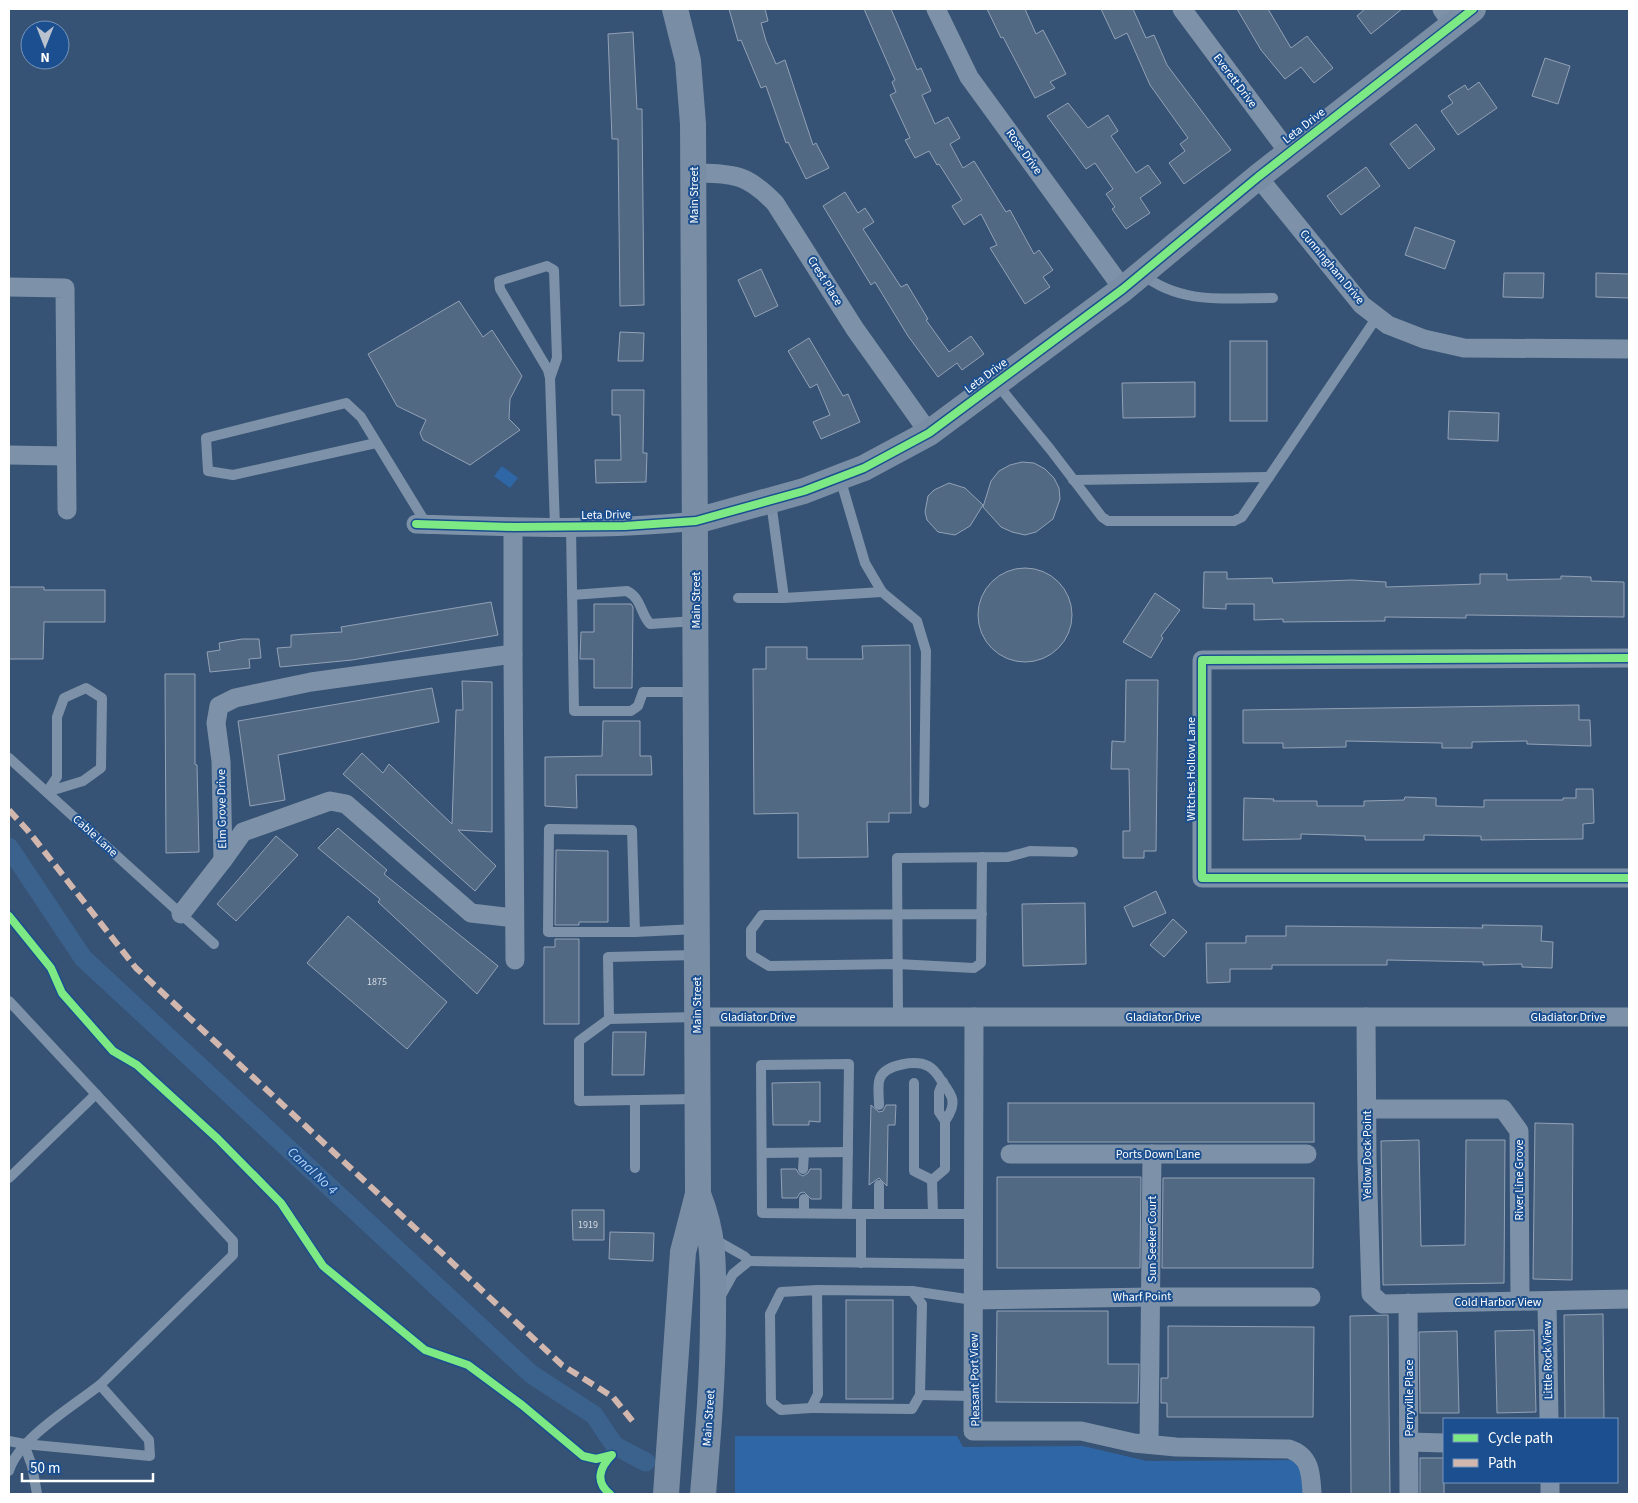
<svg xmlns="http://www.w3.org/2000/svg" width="1638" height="1503" viewBox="0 0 1638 1503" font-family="'Source Sans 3',sans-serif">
<rect width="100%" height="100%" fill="#365274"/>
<g fill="#2f66a5">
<path d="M502,466l16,12 -8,10 -16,-12z"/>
<path d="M735,1436h222l6,11 120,-1 64,15 147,-1 6,7 3,27h-568z"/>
</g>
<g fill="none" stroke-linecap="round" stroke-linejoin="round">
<path stroke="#3b618d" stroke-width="19" d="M9,847l74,111 448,416 63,41 21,31 31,16"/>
</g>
<g fill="#526984" stroke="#92a2b6">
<path d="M729,9h36l3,12 -7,2 5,18 10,23 9,-4 28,85 3,-2 13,25 -23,11 -18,-37 -2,1 -20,-57 -5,2 -20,-48 -3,1z"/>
<path d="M864,9h27l26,61 4,-2 10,23 -9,4 13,29 13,-7 12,21 -10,6 13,24 11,-7 32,51 4,-2 24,44 5,-4 14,20 -10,7 7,10 -25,17 -35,-56 7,-3 -16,-31 -17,11 -12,-19 10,-6 -23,-36 -2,1 -8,-14 -14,7 -10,-18 5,-2 -20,-43 6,-3 -4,-10 3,-2z"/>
<path d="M987,9h38l11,25 7,-4 23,44 -16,8 5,6 -20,10 -32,-61 -2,1z"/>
<path d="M1101,9h32l13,29 8,-3 13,30 64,85 -47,34 -15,-21 16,-12 -5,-7 8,-6 -38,-53 -23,-52 -12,6z"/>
<path d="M1237,9h31l23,39 16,-12 26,32 -19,15 -13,-16 -16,12 -24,-29z"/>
<path d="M1365,9h37l-31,25 -14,-18z"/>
<path d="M633,32l4,77h5l2,196 -24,1 -2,-167h-6l-4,-105z"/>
<path d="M1545,58l25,8 -12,38 -26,-8z"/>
<path d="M1479,82l18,26 -39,27 -17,-24 12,-8 -5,-7 17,-11 3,5z"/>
<path d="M1068,103l20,25 20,-13 10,16 -7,5 25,37 12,-8 13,18 -21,15 10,15 -24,16 -14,-20 3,-2 -9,-13 7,-5 -18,-26 -9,6 -39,-53z"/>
<path d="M1416,124l19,25 -26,20 -19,-25z"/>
<path d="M1366,167l14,19 -39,29 -14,-19z"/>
<path d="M845,192l13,21 7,-5 9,14 -11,7 38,58 6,-3 21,35 -2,1 23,32 22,-16 13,18 -22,16 -5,-7 -19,14 -30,-41 -33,-54 -4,3 -48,-79z"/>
<path d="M1415,227l40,14 -10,28 -40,-14z"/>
<path d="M761,269l17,37 -23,11 -17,-37z"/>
<path d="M1504,273h40l-1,25 -40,-1z"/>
<path d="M1596,273l33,1v24l-33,-1z"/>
<path d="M459,301l24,36 9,-7 30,46 -12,23 -1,20 11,11 -50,35 -47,-25 -3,-7 6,-13 -29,-14 -29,-52z"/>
<path d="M620,332l24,1 -1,28h-25z"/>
<path d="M809,338l34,58 5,-2 12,28 -39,17 -8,-17 17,-7 -13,-31 -7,4 -22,-37z"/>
<rect x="1230" y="341" width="37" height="80"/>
<path d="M1195,382v35l-72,1 -1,-35z"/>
<path d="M612,390h32l-1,63h4l-1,29 -50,1 -1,-23h26l-1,-45h-8z"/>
<path d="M1449,411l50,2 -1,28 -50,-2z"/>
<path d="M1022,462l12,1 11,6 9,9 5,10 1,11 -7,20 -17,13 -11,3 -13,-3 -11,-5 -18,-20 8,-26 8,-10 11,-6z"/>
<path d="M949,483l16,5 18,17 -13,21 -15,9 -17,-3 -11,-12 -2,-8 3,-16 6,-6z"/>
<circle cx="1025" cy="615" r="47"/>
<path d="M1204,572h23v7l45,-1 1,5 79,-3 34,2v5l94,-3v-10h27v6l54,-1v-3l30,1v4l33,1v35l-158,-2v3l-81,-1v4l-102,1v-3l-29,1v-16h-28v5l-23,-1z"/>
<path d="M9,587h35v3h61v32h-61l-1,37h-34z"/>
<path d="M1155,593l25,17 -19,26 2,2 -12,20 -28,-16z"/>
<path d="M491,602l7,33 -146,25 -72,7 -3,-19 14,-1v-12l51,-3 -1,-5z"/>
<path d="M594,604h37l2,3 -1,81h-38v-29h-14l1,-27h13z"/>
<path d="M242,639h17l2,19 -12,1 1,9 -40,4 -3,-20 13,-2 -1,-7z"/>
<path d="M910,645l1,168h-22v9h-22l1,35 -70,1v-45l-44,1 -1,-145h13v-22h41v12h56l-1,-13z"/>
<path d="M165,674h30v90l2,1 2,87 -33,1z"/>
<path d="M1126,680h32l-2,171h-12v7h-21v-27h7l-1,-62h-18l1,-28 13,1z"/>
<path d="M462,681l30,1v150l-34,-2 38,36 -21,25 -132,-117 19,-21 21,20 6,-9 63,60 4,-114h7z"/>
<path d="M432,688l7,34 -161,33 7,45 -35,6 -12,-85z"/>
<path d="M1579,705v15h11l1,26 -64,-2v-3l-55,1v6h-30v-5l-96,-2v6l-63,1v-5h-40v-33z"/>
<path d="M603,721h37v35h11l1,19h-76l1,33 -32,-2v-49l57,-1z"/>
<path d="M1576,789h17l1,34 -11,1v15l-102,1v-4l-57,-1v5h-59v-4l-64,-2v5l-58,1 1,-42 30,1 -1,2h44v5h47v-5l40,-1 1,-3 31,1v8l48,1v-7h79v-2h13z"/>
<path d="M338,828l49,42 -3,4 114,92 -21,28 -99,-92 2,-3 -62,-51z"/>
<path d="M276,836l22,19 -62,66 -19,-17z"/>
<path d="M556,850l52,1v71h-29v3h-24z"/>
<path d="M1156,891l10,22 -33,14 -9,-20z"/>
<path d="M1085,903l1,61 -63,2 -1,-62z"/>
<path d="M348,916l99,86 -40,47 -100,-86z"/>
<path d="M1173,919l14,13 -23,25 -14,-12z"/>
<path d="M1482,925l60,1 -1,15 12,1 -1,26 -30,-1v-3l-39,1v-3l-96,-2v5h-115v4h-42v13l-23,1 -1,-40h40v-7h40v-10l197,2z"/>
<path d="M555,939h24v85h-35v-77h11z"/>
<path d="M613,1032h33l-2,43h-32z"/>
<path d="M820,1082v40l-11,-1v4h-36l-1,-42z"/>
<rect x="1008" y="1103" width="306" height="39"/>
<path d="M871,1105l8,7 4,-1 3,-6h10l-1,20h-7l-1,61 -8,-8 -10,7z"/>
<path d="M1535,1123l38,1 -1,156 -39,-1z"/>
<path d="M1419,1140l2,106 44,-1 1,-105h39l-1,143 -121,2 -2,-144z"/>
<path d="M781,1169h15l3,5 4,2 5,-3 2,-4h11v30h-10l-7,-7 -4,1 -3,5h-15z"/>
<path d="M997,1177h144l-1,91h-143z"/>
<path d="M1163,1178h151l-1,90h-151z"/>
<path d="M572,1210h32v30h-31z"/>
<path d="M610,1232l44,1 -1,28 -44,-2z"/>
<rect x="846" y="1300" width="47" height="99"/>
<path d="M997,1311h111v53h31l-1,39 -142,-1z"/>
<path d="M1603,1314l1,105h-39l-1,-104z"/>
<path d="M1388,1315l2,179h-39l-1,-178z"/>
<path d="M1168,1326l146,1 -1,90h-146v-14h-6v-25h7z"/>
<path d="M1534,1330l2,82 -39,1 -2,-82z"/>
<path d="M1457,1331l2,82h-39l-1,-81z"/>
<rect x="1420" y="1458" width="24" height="36"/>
</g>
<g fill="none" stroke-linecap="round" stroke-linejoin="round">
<g stroke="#7d92a8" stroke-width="10">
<path d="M1142,274c39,31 84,24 131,24"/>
<path d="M550,378l7,-20 -3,-88 -7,-4 -48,15 1,8 48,81 2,8 5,149"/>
<path d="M997,384l53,65 52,68 6,4h126l8,-4 135,-200"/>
<path d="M376,443l-143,32 -25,-4 -2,-33 140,-35 15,14 66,108"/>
<path d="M840,478l25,85 17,29 35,29 9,30 -2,152"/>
<path d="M1073,480l196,-3"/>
<path d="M571,527l3,184h57l7,-5 5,-14h52"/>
<path d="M572,595l55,-4c15,8 13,22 23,33l45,-3"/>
<path d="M738,598h46l-13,-96"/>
<path d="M784,598l98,-6"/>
<path d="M86,688l16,10 -1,70 -18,13 -36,11 10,-15v-60l7,-19z"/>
<path d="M9,758l205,186"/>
<path d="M982,914l-220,1 -11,15v25l18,11 128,-2 77,4 7,-5 1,-106"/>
<path d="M635,932h-87l1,-103 83,1 3,102 61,-3"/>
<path d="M9,1001l224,240v14l-133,130"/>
<path d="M696,1017l-87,2 -1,-62 88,-2"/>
<path d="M898,1017l-1,-159 111,-1 22,-6 43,1"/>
<path d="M609,1019l-30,22v60l117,-2"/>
<path d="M914,1083v88l18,9"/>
<path d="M879,1105c0,-8 -2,-20 1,-27 6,-14 36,-18 48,-12 6,3 10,9 13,14 12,16 17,23 4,41"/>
<path d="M762,1153l86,-1"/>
<path d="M635,1168v-68"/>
<path d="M803,1169l1,-16"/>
<path d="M9,1178l87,-84"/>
<path d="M932,1180l13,-11v-48l-6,-9v-20l4,-10"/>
<path d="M932,1180l1,34"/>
<path d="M879,1185v29"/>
<path d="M804,1199v14"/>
<path d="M847,1213l2,-149 -88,1 1,148 99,1v49"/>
<path d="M861,1214h113"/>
<path d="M714,1239l30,17 5,5 -16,13 -14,25"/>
<path d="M749,1261l224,3"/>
<path d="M817,1290l-36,2 -11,22 1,88 10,8 30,-2 7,-14 -1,-104 95,1 10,13 -2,91 53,1"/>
<path d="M912,1291l61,9"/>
<path d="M811,1408l101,1 8,-14"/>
<path d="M9,1441l15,3 126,12 -1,-16 -49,-55c-27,21 -82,54 -91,86"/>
<path d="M24,1444l8,22 5,28"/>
</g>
<g stroke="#7d92a8" stroke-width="19">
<path d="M936,9l33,68 154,212"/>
<path d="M1182,9l107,144"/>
<path d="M1442,9l11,16"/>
<path d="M694,173c39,1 52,0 81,30l80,126 74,104"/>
<path d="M1258,177l104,128 26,20 36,14 40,9 165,1"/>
<path d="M9,287l56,1 2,222"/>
<path d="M9,455l57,1"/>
<path d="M416,524c93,3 187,7 280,-3"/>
<path d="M513,527v127l-202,28 -76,16 -16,8 -3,17 5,38 2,99 20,-28 87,-31 16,3 125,109 43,5"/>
<path d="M513,654l2,306"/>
<path d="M1629,658l-427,2v218h427"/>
<path d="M181,914l42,-54"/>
<path d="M697,1017h932"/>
<path d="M974,1017l-1,414h108l53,12 42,4 113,2c22,7 22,26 23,45"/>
<path d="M1366,1017l1,142 4,135 11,10 247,-5"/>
<path d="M1367,1109h136l16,22 1,170"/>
<path d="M1010,1154h297"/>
<path d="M973,1300l178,-3h160"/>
<path d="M1547,1302l2,117"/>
<path d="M1408,1303l1,191"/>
<path d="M1409,1442l35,1"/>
<path d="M1149,1444l3,-290"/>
<path d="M1550,1482v12"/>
</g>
<g stroke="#798da4" stroke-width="26">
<path d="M696,521l108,-30 36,-14 24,-9 65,-35 194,-144 135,-112 215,-168"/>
<path d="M698,1194c18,45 15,77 15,124 0,59 -5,118 -10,176"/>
<path d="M666,1494l17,-242 15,-58 -5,-1070 -5,-63 -13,-52"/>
</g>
<path stroke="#d1b7ad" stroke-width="6" stroke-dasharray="12 6" stroke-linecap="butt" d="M9,810l20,22 107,136 426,397 51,32 22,27"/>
<defs>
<g id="cycleway">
<path d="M416,524l97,3 112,-1 71,-5 108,-30 60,-23 65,-35 194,-144 135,-112 215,-168"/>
<path d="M1629,658l-427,2v218h427"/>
<path d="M9,916l42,52 11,25 51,58 24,14 81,74 63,64 42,63 102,84 43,15 54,40 61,51 13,3 16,-4c-13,13 -17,27 -2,39"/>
</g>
</defs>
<use href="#cycleway" stroke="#1b4f8f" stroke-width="11"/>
<use href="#cycleway" stroke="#7ce984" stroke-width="8"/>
</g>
<g text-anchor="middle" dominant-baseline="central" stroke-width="4" stroke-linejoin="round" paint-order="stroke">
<g font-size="10" fill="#d4dae0">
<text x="377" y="982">1875</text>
<text x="588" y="1225">1919</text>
</g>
<g font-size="12" fill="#fff" stroke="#1b4f8f">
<text transform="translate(1235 81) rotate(53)">Everett Drive</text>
<text transform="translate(1304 126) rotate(-38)">Leta Drive</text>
<text transform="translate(1024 152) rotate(54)">Rose Drive</text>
<text transform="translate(694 195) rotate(-90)">Main Street</text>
<text transform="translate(1332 267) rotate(50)">Cunningham Drive</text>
<text transform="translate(825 281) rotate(58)">Crest Place</text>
<text transform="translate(986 376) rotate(-37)">Leta Drive</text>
<text transform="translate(606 515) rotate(-1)">Leta Drive</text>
<text transform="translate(696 600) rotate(-90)">Main Street</text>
<text transform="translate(1191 769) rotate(-90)">Witches Hollow Lane</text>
<text transform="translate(222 809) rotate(-91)">Elm Grove Drive</text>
<text transform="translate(95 836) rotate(42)">Cable Lane</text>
<text transform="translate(697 1005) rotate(-90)">Main Street</text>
<text x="758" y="1017">Gladiator Drive</text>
<text x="1163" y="1017">Gladiator Drive</text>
<text x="1568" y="1017">Gladiator Drive</text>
<text x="1158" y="1154">Ports Down Lane</text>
<text transform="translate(1367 1155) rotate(-90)">Yellow Dock Point</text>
<text transform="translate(1519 1180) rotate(-90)">River Line Grove</text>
<text transform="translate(1152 1239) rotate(-90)">Sun Seeker Court</text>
<text transform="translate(1142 1297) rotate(-1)">Wharf Point</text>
<text x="1498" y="1302">Cold Harbor View</text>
<text transform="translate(1548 1360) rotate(-91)">Little Rock View</text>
<text transform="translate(975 1380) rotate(-91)">Pleasant Port View</text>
<text transform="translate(1409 1398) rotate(-90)">Perryville Place</text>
<text transform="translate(709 1418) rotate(-86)">Main Street</text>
</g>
<g font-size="14" font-style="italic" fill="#b5d3f5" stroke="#1b4f8f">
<text transform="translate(312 1171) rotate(43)">Canal No 4</text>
</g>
</g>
<rect width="1638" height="1503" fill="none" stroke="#ffffff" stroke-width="20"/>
<rect x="1443" y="1418" width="175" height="65" fill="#1b4f8f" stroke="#7695bc"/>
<rect x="1453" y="1434" width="25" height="8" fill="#7ce984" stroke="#7695bc"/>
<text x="1488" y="1443" font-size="15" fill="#ffffff">Cycle path</text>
<rect x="1453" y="1459" width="25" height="8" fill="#d1b7ad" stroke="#7695bc"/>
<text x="1488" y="1468" font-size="15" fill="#ffffff">Path</text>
<g transform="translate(45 45) rotate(180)"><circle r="24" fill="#1b4f8f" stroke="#7695bc"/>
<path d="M0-4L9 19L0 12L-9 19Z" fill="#b9c2ce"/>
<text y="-8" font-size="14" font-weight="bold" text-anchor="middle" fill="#ffffff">N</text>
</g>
<path d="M22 1473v8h131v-8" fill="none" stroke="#ffffff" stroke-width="2.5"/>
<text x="30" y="1473" font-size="15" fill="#ffffff" stroke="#1b4f8f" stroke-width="4" paint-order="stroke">50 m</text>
</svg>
